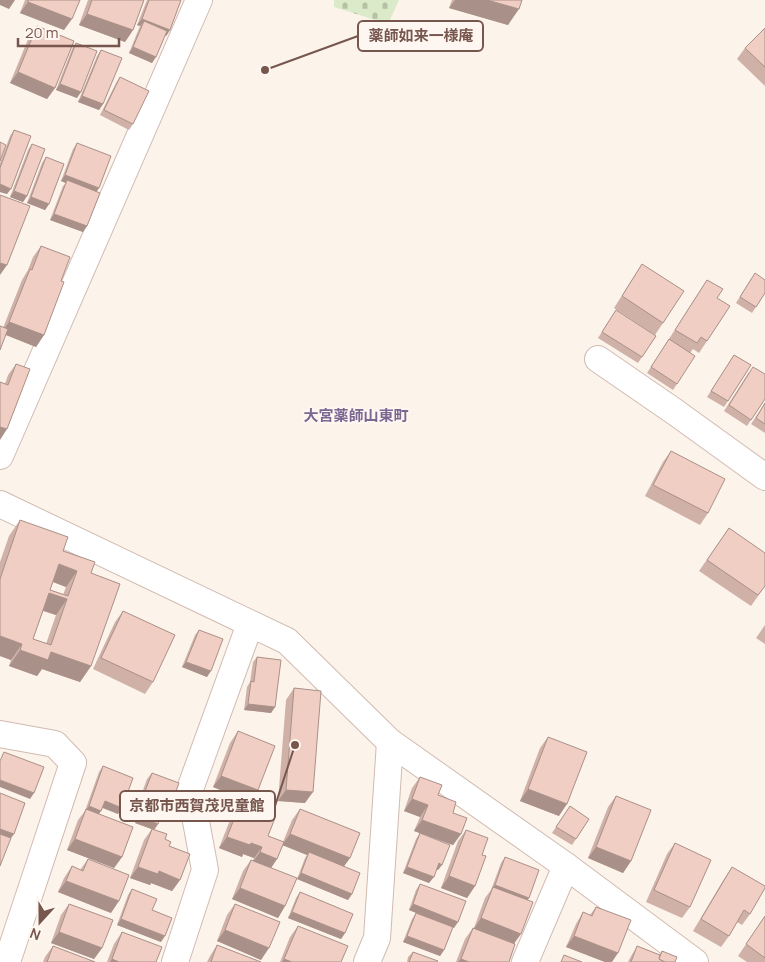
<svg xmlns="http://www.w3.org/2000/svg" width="765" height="962" viewBox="0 0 765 962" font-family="Manrope,'Noto Sans JP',sans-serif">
<defs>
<pattern id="cemetery-stones" width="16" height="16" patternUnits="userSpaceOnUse" patternTransform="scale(1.25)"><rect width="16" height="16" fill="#dbeac9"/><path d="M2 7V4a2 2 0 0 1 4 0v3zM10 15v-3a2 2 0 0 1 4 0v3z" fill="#b6c0a5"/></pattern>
</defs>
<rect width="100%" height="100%" fill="#fcf3ea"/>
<path fill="url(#cemetery-stones)" d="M334,0h65l-11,24 -54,-17z"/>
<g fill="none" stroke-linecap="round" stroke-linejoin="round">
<defs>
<g id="street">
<path d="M598,359l77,53 90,65"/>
<path d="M0,456l199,-456"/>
<path d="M0,504l287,137 103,101 176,124 129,96"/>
<path d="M0,734l55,10 18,19 -66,199"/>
<path d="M175,962l30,-92 -15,-81 60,-165"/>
<path d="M367,962l10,-24 13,-196"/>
<path d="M525,962l41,-96"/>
</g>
</defs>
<use href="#street" stroke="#d1bbb2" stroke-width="28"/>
<use href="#street" stroke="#fff" stroke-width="26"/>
</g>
<g fill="#cfb1a8" fill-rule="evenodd">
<path d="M25,0h55l-16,30 -44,-17z"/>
<path d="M88,0h56l-11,30 -8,12 -46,-17z"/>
<path d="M147,0h34l-11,30 -4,6 -1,-1 -13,28 -23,-10 11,-27 -3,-1z"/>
<path d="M452,0h70l-14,25 -59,-17z"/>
<path d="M37,26l18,62 -8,11 -37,-16 19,-46z"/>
<path d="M765,28v58l-28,-27 8,-11z"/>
<path d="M76,43l1,55 -21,-8 16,-41z"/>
<path d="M101,50l2,54 -4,6 -21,-8 19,-46z"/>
<path d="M120,77l13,47 -4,6 -29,-15 16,-32z"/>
<path d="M14,130l-7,64 -7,-2v-29l10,-27z"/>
<path d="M77,143l19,48 -9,35 -4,6 -33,-12 13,-34 3,-3 -5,-2 12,-32z"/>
<path d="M32,144l-5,52 -4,6 -13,-5 18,-47z"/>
<path d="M46,157l3,47 -4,6 -18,-7 15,-40z"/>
<path d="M41,246l20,35 -17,54 -8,12 -30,-12 -3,-7 19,-48 6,-10 5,-13z"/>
<path d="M642,264l21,59 -8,12 -41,-27z"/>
<path d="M751,279l14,14 -13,20 -16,-10z"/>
<path d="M707,280v61l-8,12 -6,-4 -3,4 -13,31 -4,6 -26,-17z"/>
<path d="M616,310l40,26 -18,27 -40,-25z"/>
<path d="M734,355l17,10 -27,42 -17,-10z"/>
<path d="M16,364l-16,76 5,-56 3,-9z"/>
<path d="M749,372l16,27 -18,27 -23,-15z"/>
<path d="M765,403v30l-14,-9z"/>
<path d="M671,451l37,62 -8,12 -55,-29 18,-34z"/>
<path d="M20,520l43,31 28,22v93l-11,16 -38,-13 -5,7 -28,-10 2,-6 -11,-4v-94l9,-26zM53,582l13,5 -3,8 -13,-5zM43,611l13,4 -10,29 -13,-5z"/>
<path d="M729,528l36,58 -14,20 -52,-35z"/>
<path d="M123,611l30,71 -8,12 -52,-25 22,-47z"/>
<path d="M765,625v19l-9,-6z"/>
<path d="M199,630l8,47 -25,-10 13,-32z"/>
<path d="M257,657l18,50 -4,6 -27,-3 3,-23 3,-5 3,-20z"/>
<path d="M294,688l11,115 -27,-2 8,-101z"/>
<path d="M238,731l20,59 -8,12 -37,-15 17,-44z"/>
<path d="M548,737l11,79 -39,-15 20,-53z"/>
<path d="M103,766l15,48 -16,-6 -3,6 23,43 -8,11 -47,-18 11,-30 7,-9 14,-39z"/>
<path d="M152,773l18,35 -4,6 -4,-1 -4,11 -4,6 11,9 4,7 11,34 -8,11 -21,-8 -1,2 -20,-7 14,-38 8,-11 -17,-6 7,-17 -4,-2 9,-25z"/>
<path d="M420,777l18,18 15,18 8,21 -8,11 -39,-14 6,-14 -16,-6 8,-23z"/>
<path d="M616,796l15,65 -8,12 -35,-15 20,-51z"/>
<path d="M240,804l28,32 15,6 9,-22 8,-11 50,49 -6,8 8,28 -4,6 -51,-21 8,-21 2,-3 -24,-10 -6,14 -6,9 14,38 -7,12 -46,-19 11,-28 8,-11h2l1,-2 -11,-4 -1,3 -23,-9 13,-33z"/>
<path d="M570,806l6,33 -4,6 -20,-12z"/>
<path d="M466,830l16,25 -7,31 -8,12 -26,-10 17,-47z"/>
<path d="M420,833l18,37h-2l-7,13 -26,-10 13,-34z"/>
<path d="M675,843l15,64 -8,11 -36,-16 21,-48z"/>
<path d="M505,857l24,41 -2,2 -18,62h-53l9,-23 8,-11h1l11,-30 6,-8 10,-27z"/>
<path d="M88,859l23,54 -53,-21 6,-14 8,-12 8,4z"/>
<path d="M732,867l18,47 -8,11 -5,-3 -8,14 -8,11 -28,-16 31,-52z"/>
<path d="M420,884l34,44 -1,-1 -9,23 -4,6 -37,-14 9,-23 4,-6 24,10 -31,-13 7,-20z"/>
<path d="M132,889l20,21 9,32 -44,-17 11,-30z"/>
<path d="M300,892l45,41 -4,6 -53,-21 8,-20z"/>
<path d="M69,904l33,44 -8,11 -43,-16 10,-28z"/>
<path d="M235,904l26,56 -44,-19 10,-26z"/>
<path d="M596,907l16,55h-7l-39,-15 10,-23 7,-12 7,3z"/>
<path d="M765,916v46h-18l-9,-6z"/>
<path d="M298,926l43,36h-61l10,-25z"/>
<path d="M122,932l34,30h-49l7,-18z"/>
<path d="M217,945l44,17h-54l3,-6z"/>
<path d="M53,946l42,16h-52l2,-5z"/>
<path d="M637,946l22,9 3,-4 13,11h-47l2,-4z"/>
<path d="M413,952l24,10h-30l1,-5z"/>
</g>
<g fill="#a99088">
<path d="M0,0h15l-6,9 -9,-4z"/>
<path d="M455,0h32l32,9 -11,16 -59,-17z"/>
<path d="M28,2l44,17 -8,11 -44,-17z"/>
<path d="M87,14l46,16 -8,12 -46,-17z"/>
<path d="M142,19l28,11 -4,6 -25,-9 3,-6 -4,5 -3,-1z"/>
<path d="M133,47l23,10 -4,6 -23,-10z"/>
<path d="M18,72l37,16 -8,11 -37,-16z"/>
<path d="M60,84l21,8 -4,6 -21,-8z"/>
<path d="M82,96l21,8 -4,6 -21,-8z"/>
<path d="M65,175l34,13 -4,6 -28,-14 -1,3 -5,-2z"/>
<path d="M0,184l11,5 -4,5 -7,-2z"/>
<path d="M14,191l13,5 -4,6 -13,-5z"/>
<path d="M31,197l18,7 -4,6 -18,-7z"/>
<path d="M54,214l33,12 -4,6 -33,-12z"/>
<path d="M0,263l7,2 -7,10z"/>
<path d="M9,322l35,13 -8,12 -35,-14z"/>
<path d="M0,427l7,2 -7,11z"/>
<path d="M59,564l18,7 -11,16 -18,-7z"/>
<path d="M49,593l18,6 -11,16 -18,-6z"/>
<path d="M0,636l22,8 -11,16 -11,-4z"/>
<path d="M20,650l31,2 40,14 -11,16 -38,-13 -5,7 -28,-10z"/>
<path d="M186,662l25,9 -4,6 -25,-10z"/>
<path d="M248,704l27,3 -4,6 -27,-3z"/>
<path d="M221,776l37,14 -8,12 -37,-15z"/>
<path d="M0,780l34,13 -4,6 -30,-12z"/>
<path d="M528,789l39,15 -8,12 -39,-15z"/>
<path d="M286,790l27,2 -8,11 -27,-2z"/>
<path d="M142,799l4,1 -4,6 -4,-2z"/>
<path d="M412,799l16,6 -8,12 -16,-6z"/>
<path d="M105,801l17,7 -4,6 -17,-7z"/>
<path d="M89,806l12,5 -4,6 -11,-7z"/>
<path d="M165,806l5,2 -4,6 -6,-2z"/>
<path d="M140,817l18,7 -4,6 -19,-7z"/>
<path d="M422,820l39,14 -8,11 -39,-14z"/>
<path d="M0,829l14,5 -8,11 -6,-2z"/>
<path d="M290,834l60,24 -8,11 -33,-17 -2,3 -25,-10z"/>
<path d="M227,837l24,6 11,4 -8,11 -11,-4 -1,3 -23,-9z"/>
<path d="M75,839l47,18 -8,11 -47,-18z"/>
<path d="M596,847l35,14 -8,12 -35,-15z"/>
<path d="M260,852l17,7 -8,12 -17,-8z"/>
<path d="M439,863l3,2 -4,5 -3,-1z"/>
<path d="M138,867l21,4 21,9 -8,11 -21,-8 -1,2 -20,-7z"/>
<path d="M407,867l27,10 -5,6 -26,-10z"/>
<path d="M301,873l51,21 -4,6 -51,-21z"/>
<path d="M449,876l26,10 -8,12 -26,-10z"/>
<path d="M66,881l53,20 -8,12 -53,-21z"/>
<path d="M495,885l34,13 -4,6 -32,-17z"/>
<path d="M240,888l45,18 -7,12 -46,-19z"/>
<path d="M413,904l45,18 -4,6 -45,-18z"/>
<path d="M292,912l53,21 -4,6 -53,-21z"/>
<path d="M481,918l40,16 -8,11 -40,-15z"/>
<path d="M121,919l44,17 -4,6 -44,-17z"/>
<path d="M225,930l44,18 -8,12 -44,-19z"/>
<path d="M59,932l43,16 -8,11 -43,-16z"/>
<path d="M407,936l37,14 -4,6 -37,-14z"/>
<path d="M574,936l44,17 -6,9h-7l-39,-15z"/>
<path d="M112,959l7,3h-9z"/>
<path d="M284,959l8,3h-10z"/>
<path d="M461,959l8,3h-11z"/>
</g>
<g fill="#f1cec3" stroke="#a99088" fill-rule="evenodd">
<path d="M28,0h52l-8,19 -44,-17z"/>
<path d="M92,0h52l-11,30 -46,-16z"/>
<path d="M149,0h32l-11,30 -28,-11z"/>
<path d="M487,0h35l-3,9z"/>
<path d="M144,21l23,10 -11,26 -23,-10z"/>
<path d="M37,26l37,15 -19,47 -37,-16z"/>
<path d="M765,28v39l-20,-19z"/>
<path d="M76,43l21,8 -16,41 -21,-8z"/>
<path d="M101,50l21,8 -19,46 -21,-8z"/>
<path d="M120,77l29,14 -16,33 -29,-14z"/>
<path d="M14,130l17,6 -20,53 -11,-5v-16z"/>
<path d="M0,142l6,3 -6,16z"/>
<path d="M77,143l34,13 -12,32 -34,-13z"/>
<path d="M32,144l13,5 -18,47 -13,-5z"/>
<path d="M46,157l18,7 -15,40 -18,-7z"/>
<path d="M67,180l33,13 -13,33 -33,-12z"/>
<path d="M0,195l30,11 -23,59 -7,-2z"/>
<path d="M41,246l29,11 -9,24 3,1 -20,53 -35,-13 21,-53 2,1z"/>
<path d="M642,264l42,27 -21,32 -41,-27z"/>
<path d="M755,273l10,7v13l-9,14 -16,-10z"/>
<path d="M707,280l16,9 -6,9 13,8 -23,35 -6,-4 -4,6 -22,-13z"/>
<path d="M616,310l40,26 -14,21 -40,-25z"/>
<path d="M0,326l8,3 -8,21z"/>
<path d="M669,339l26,17 -18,28 -26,-17z"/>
<path d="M734,355l17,10 -23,36 -17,-10z"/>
<path d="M16,364l14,5 -23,60 -7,-2v-45l8,3z"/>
<path d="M753,367l12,7v25l-14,21 -22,-15z"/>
<path d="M765,403v21l-9,-6z"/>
<path d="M671,451l54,28 -17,34 -55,-28z"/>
<path d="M20,520l48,17 -5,14 32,11 -4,11 29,11 -29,82 -40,-14 -3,8 -28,-10 2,-6 -22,-8v-57zM59,564l18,7 -9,25 -18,-6zM49,593l18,6 -16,46 -18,-6z"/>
<path d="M729,528l36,25v33l-7,9 -51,-35z"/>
<path d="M123,611l52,24 -22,47 -52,-24z"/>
<path d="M199,630l24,9 -12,32 -25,-9z"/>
<path d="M257,657l24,3 -6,47 -27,-3 3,-23 3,1z"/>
<path d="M294,688l27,3 -8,101 -27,-2z"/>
<path d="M238,731l37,15 -17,44 -37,-14z"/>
<path d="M548,737l39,15 -20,52 -39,-15z"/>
<path d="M4,752l40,15 -10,26 -34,-13v-19z"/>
<path d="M103,766l30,12 -11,30 -17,-7 -4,10 -12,-5z"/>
<path d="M152,773l27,10 -9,25 -5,-2 -7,18 -18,-7 6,-17 -4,-1z"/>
<path d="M420,777l22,8 -4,10 18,7 -3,11 14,5 -6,16 -39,-14 6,-15 -16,-6z"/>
<path d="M0,793l25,10 -11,31 -14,-5z"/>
<path d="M616,796l35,14 -20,51 -35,-14z"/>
<path d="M240,804l35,14 -7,18 16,6 -7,17 -17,-7 2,-5 -11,-4 -1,2 -23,-8z"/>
<path d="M570,806l19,13 -13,20 -20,-12z"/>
<path d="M86,809l47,18 -11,30 -47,-18z"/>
<path d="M300,809l60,24 -10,25 -60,-24z"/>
<path d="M152,829l15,5 -2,5 6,3 -2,4 21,8 -10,26 -21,-9 -1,3 -20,-7z"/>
<path d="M466,830l22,8 -6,17 4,1 -11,30 -26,-10z"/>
<path d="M420,833l30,12 -8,20 -3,-2 -5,14 -27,-10z"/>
<path d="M0,834l11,4 -11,28z"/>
<path d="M675,843l36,17 -21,47 -36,-17z"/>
<path d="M309,852l51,21 -8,21 -51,-21z"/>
<path d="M505,857l34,13 -10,28 -34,-13z"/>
<path d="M88,859l41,16 -10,26 -53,-20 6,-15 11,5z"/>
<path d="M251,860l46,18 -12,28 -45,-18z"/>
<path d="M732,867l33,19v2l-15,26 -6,-4 -15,26 -28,-17z"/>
<path d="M420,884l46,17 -8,21 -45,-18z"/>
<path d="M493,887l40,15 -12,32 -40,-16z"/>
<path d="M132,889l25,10 -5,11 20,8 -7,18 -44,-17z"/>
<path d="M300,892l53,22 -8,19 -53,-21z"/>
<path d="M69,904l44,16 -11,28 -43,-16z"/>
<path d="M235,904l45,18 -11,26 -44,-18z"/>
<path d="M596,907l35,13 -13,33 -44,-17 9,-24 9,4z"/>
<path d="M416,913l37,14 -9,23 -37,-14z"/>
<path d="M765,916v42l-19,-14z"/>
<path d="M298,926l50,20 -7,16h-49l-8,-3z"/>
<path d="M473,928l42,16 -6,18h-40l-8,-3z"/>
<path d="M122,932l40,15 -6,15h-37l-7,-3z"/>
<path d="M217,945l44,17h-50z"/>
<path d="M53,946l42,16h-48z"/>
<path d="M637,946l23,9 -1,4 6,3h-34z"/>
<path d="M662,951l15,6 -2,5h-10l-6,-3z"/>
<path d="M413,952l25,9 -1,1h-28z"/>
<path d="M564,955l18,7h-21z"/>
</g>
<g text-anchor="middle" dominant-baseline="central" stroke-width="4" stroke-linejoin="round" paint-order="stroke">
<g font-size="15" font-weight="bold" fill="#7c6692" stroke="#fef7f1">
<text x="356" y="415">大宮薬師山東町</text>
</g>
</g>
<path fill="none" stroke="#77564e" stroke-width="2" d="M265 70L358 36M295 745L275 806"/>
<g fill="#77564e" stroke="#fef7f1" stroke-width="2">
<circle cx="265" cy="70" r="5"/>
<circle cx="295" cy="745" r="5"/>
</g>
<g fill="#fef7f1" stroke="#77564e" stroke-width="2">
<rect x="358" y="21" width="125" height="30" rx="5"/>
<rect x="120" y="791" width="155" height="30" rx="5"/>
</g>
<g font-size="15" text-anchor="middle" font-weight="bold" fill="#77564e">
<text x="421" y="41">薬師如来一様庵</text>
<text x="197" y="811">京都市西賀茂児童館</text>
</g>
<g transform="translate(40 922) rotate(201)" stroke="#fef7f1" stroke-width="4" paint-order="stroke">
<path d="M0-4L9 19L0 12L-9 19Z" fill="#77564e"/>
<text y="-8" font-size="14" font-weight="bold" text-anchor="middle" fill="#77564e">N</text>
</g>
<path d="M18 38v8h101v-8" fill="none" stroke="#77564e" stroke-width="2.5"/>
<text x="25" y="38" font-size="15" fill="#77564e" stroke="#fef7f1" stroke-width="4" paint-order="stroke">20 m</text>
</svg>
